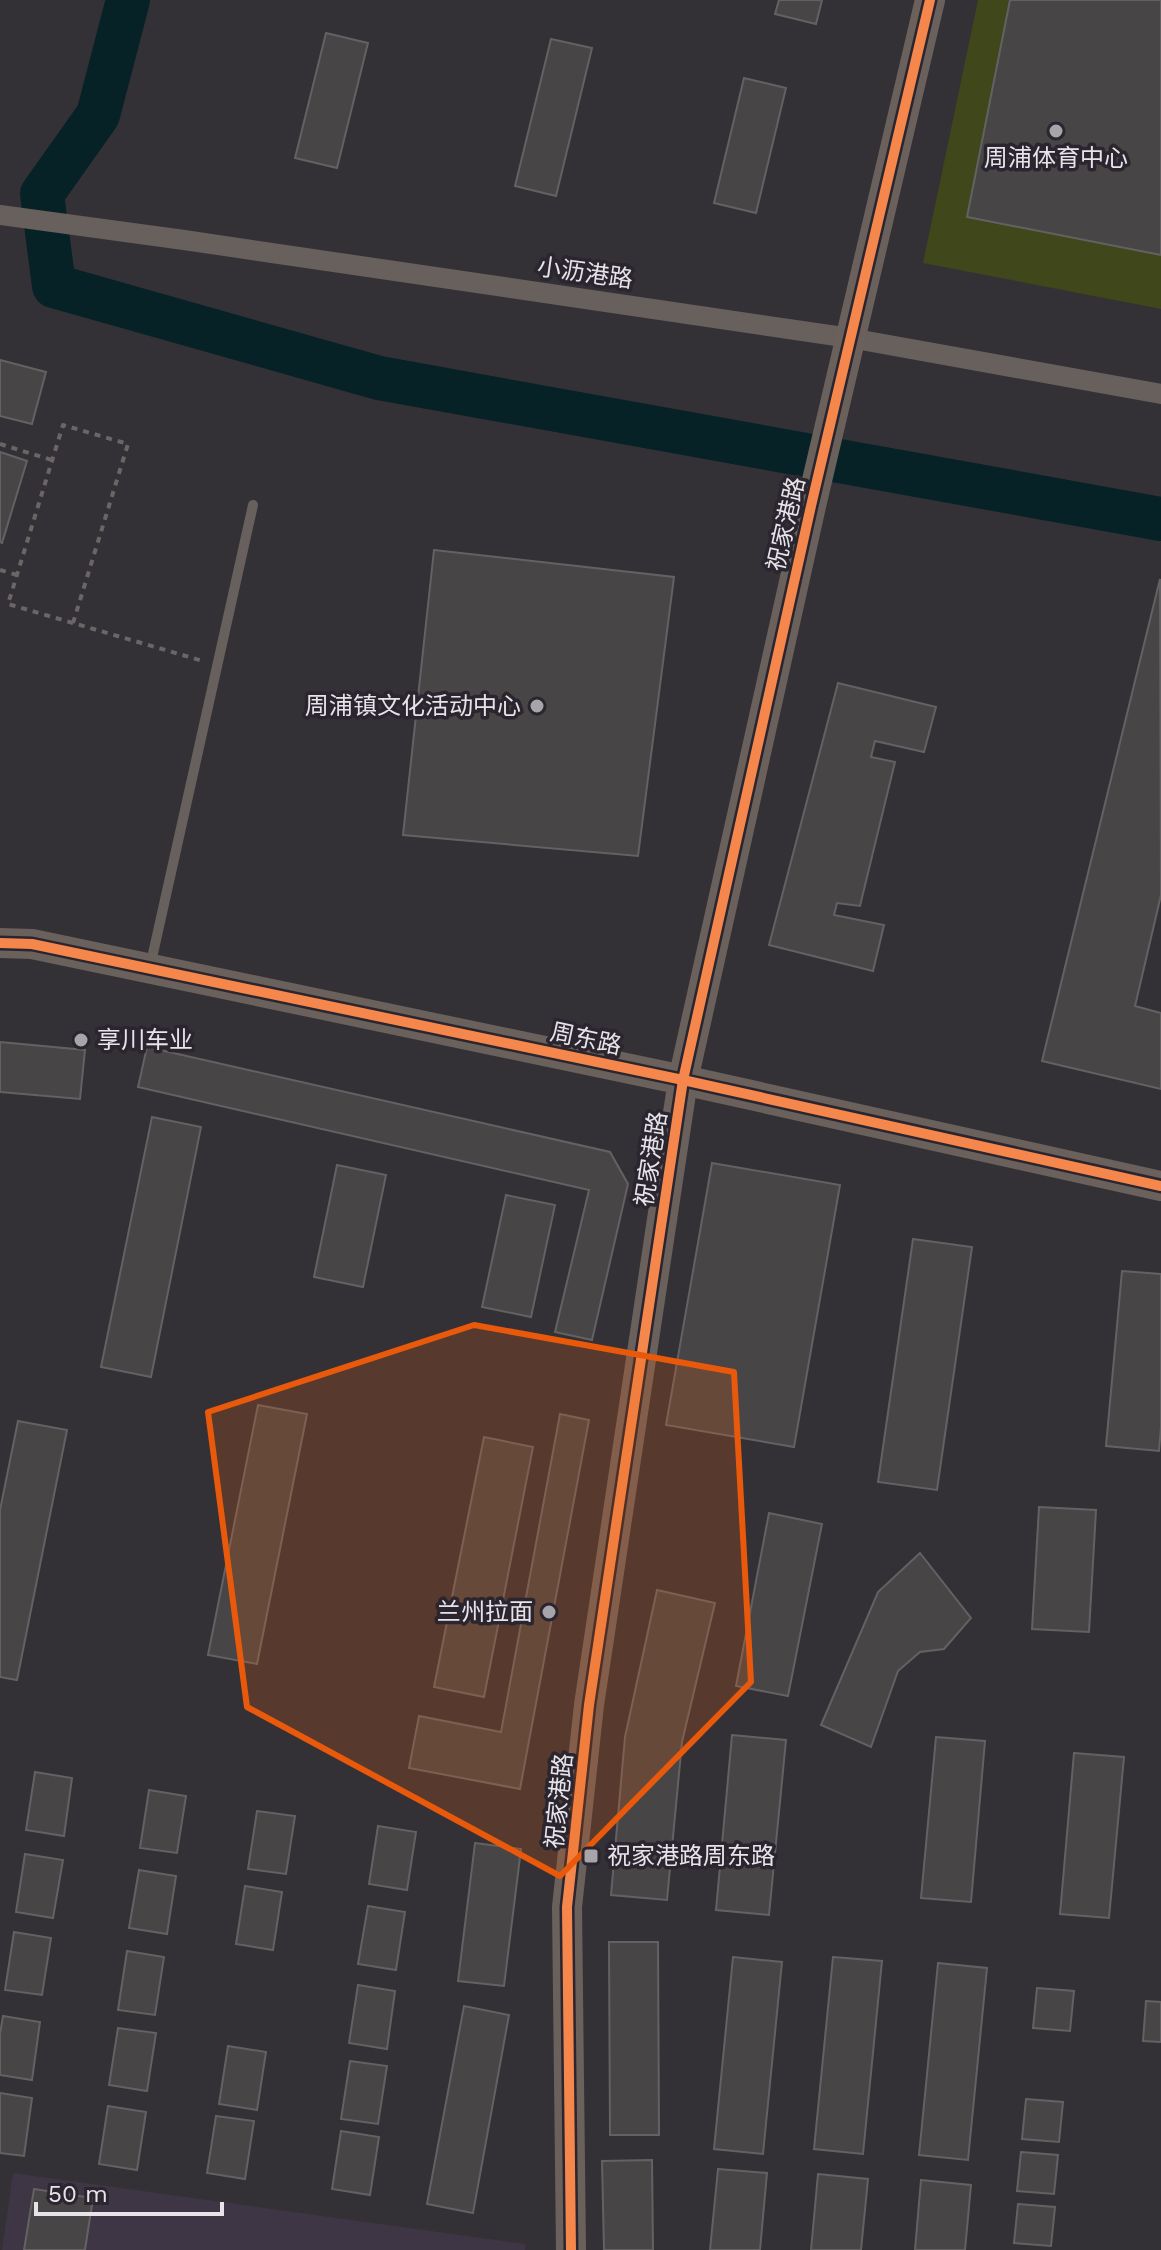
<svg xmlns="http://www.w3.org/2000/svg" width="1161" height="2250" viewBox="0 0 1161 2250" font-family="'Work Sans','Noto Sans SC',sans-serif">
<rect width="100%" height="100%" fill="#343136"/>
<path fill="#3e3644" d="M13,2173l512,71v6h-523z"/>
<path fill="#3f471b" d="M978,0h183v309l-238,-46z"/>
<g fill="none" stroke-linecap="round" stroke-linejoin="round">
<path stroke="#072227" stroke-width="44" d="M128,0l-30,115 -56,79 12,92 325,92 782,141"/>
</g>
<g fill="#484547" stroke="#646163" stroke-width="2">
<path d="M779,0h43l-6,24 -41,-10z"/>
<path d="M1010,0h151v255l-194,-38z"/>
<path d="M326,33l42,10 -31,125 -42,-10z"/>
<path d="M551,39l41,9 -36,148 -41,-10z"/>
<path d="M744,78l42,10 -30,125 -42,-10z"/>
<path d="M0,360l46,12 -14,52 -32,-8z"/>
<path d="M0,452l27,9 -25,82 -2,-1z"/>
<path d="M434,550l240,27 -36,279 -235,-21z"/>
<path d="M1160,579l1,316 -26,111 26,7v76l-119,-28z"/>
<path d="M838,683l98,24 -12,45 -49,-11 -4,16 24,5 -35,144 -23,-3 -3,12 50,10 -11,46 -104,-26z"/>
<path d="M0,1042l85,8 -5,49 -80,-7z"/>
<path d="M147,1047l463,105 18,32 -36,156 -37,-8 34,-142 -451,-103z"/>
<path d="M152,1117l49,10 -50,250 -50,-10z"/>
<path d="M712,1163l128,22 -46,262 -128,-22z"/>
<path d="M337,1165l49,10 -23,112 -49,-10z"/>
<path d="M506,1195l49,10 -24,112 -49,-10z"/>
<path d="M913,1239l59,8 -35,243 -59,-8z"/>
<path d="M1122,1271l39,3v153l-2,24 -53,-5z"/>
<path d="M258,1405l49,9 -50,250 -49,-9z"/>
<path d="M560,1414l29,6 -69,369 -111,-21 10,-52 82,16z"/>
<path d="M18,1421l49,9 -50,250 -17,-3v-167z"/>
<path d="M484,1437l49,10 -49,250 -50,-10z"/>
<path d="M1039,1507l57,3 -7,122 -57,-3z"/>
<path d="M769,1513l53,11 -34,172 -52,-10z"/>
<path d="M920,1553l51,65 -27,31 -24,3 -22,19 -27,76 -50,-22 57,-133z"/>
<path d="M657,1590l58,13 -33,139 -15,158 -56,-5 14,-158z"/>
<path d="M732,1735l54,5 -17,175 -53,-5z"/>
<path d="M936,1737l49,4 -14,161 -50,-4z"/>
<path d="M1074,1753l50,4 -15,161 -49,-4z"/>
<path d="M35,1772l37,6 -8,58 -38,-6z"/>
<path d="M149,1790l37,6 -9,57 -37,-5z"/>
<path d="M257,1811l38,5 -9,58 -38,-5z"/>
<path d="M378,1826l38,6 -9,58 -38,-6z"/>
<path d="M475,1843l46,6 -17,137 -46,-5z"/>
<path d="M25,1854l38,6 -10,58 -37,-6z"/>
<path d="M139,1870l37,6 -9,58 -38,-6z"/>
<path d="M245,1886l37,6 -9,58 -37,-6z"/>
<path d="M368,1906l37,6 -9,58 -38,-6z"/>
<path d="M14,1932l37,6 -9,57 -37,-5z"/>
<path d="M609,1942h49l1,193h-49z"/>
<path d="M127,1951l37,6 -9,58 -37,-5z"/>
<path d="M733,1957l49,5 -19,192 -49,-5z"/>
<path d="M833,1957l49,4 -19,193 -49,-5z"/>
<path d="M938,1963l49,5 -19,192 -49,-5z"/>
<path d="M358,1985l37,6 -8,58 -38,-6z"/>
<path d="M1037,1988l37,3 -4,40 -37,-3z"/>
<path d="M1146,2001l15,1v40l-18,-1z"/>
<path d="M464,2006l45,9 -36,198 -46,-9z"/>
<path d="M3,2016l37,6 -8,58 -32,-5v-41z"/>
<path d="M118,2028l38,5 -9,58 -38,-6z"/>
<path d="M228,2046l38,6 -9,58 -38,-6z"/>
<path d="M350,2061l37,5 -9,58 -37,-5z"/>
<path d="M0,2093l32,5 -8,58 -24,-3z"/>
<path d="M1026,2099l37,3 -4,40 -37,-3z"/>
<path d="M108,2106l38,6 -9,58 -38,-6z"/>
<path d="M216,2116l38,5 -9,58 -38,-6z"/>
<path d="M341,2131l38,6 -9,58 -38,-6z"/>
<path d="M1021,2152l37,3 -4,39 -37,-3z"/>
<path d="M652,2160l1,90h-49l-2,-89z"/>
<path d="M718,2169l49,4 -7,77h-50z"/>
<path d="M818,2174l50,5 -7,71h-50z"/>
<path d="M921,2180l50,5 -6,65h-50z"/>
<path d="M34,2189l59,9 -8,52h-61z"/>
<path d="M1018,2204l37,3 -4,39 -37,-3z"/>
</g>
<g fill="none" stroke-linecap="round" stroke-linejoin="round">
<g stroke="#6b6665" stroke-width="4" stroke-dasharray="6 6" stroke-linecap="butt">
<path d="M0,444l52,16"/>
<path d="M0,570l17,5"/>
<path d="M73,623l55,-179 -65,-19 -55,179 195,57"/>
</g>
<path stroke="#68605c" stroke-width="10" d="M150,967l103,-462"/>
<path stroke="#68605c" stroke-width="20" d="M0,215l184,25 666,98 311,56"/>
<g stroke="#6b615c" stroke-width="30">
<path d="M0,943l32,1 651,136 478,106"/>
<path d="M571,2250l-4,-343 22,-202 94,-625 128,-574 119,-506"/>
</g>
<defs>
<g id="cycleway">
<path d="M0,943l32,1 651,136 478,106"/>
<path d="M571,2250l-4,-343 22,-202 94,-625 128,-574 119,-506"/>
</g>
</defs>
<use href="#cycleway" stroke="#2a252e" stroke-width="15"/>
<use href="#cycleway" stroke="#f5874c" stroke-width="10"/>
</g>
<path fill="#e8590c" fill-opacity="0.2" stroke="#e8590c" stroke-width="6" stroke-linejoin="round" d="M474,1325l260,47 17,310 -191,194 -313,-169 -39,-295z"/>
<g fill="#a8a5aa" stroke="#2a252e" stroke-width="3">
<circle cx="1056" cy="131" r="8"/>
<circle cx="537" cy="706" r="8"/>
<circle cx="81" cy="1040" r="8"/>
<circle cx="549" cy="1612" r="8"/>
<rect x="583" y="1848" width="16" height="16" rx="4"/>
</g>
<g text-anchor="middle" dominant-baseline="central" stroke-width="7" stroke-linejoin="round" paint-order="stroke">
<g font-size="24" fill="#e6e3e9" stroke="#2a252e" text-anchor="end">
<text x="1056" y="158" text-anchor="middle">周浦体育中心</text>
<text x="521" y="706">周浦镇文化活动中心</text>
<text x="97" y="1040" text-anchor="start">享川车业</text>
<text x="533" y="1612">兰州拉面</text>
<text x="607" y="1856" text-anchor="start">祝家港路周东路</text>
</g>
<g font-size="24" fill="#e6e3e9" stroke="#2a252e">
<text transform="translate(585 273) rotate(8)">小沥港路</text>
<text transform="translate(786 524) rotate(-77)">祝家港路</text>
<text transform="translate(586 1039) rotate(12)">周东路</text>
<text transform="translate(651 1159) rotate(-81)">祝家港路</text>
<text transform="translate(559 1801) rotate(-84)">祝家港路</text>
</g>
</g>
<path d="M36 2202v12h186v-12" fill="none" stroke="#e6e3e9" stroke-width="4"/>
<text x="48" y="2202" font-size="24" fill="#e6e3e9" stroke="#2a252e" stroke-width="6" paint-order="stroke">50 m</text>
</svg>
